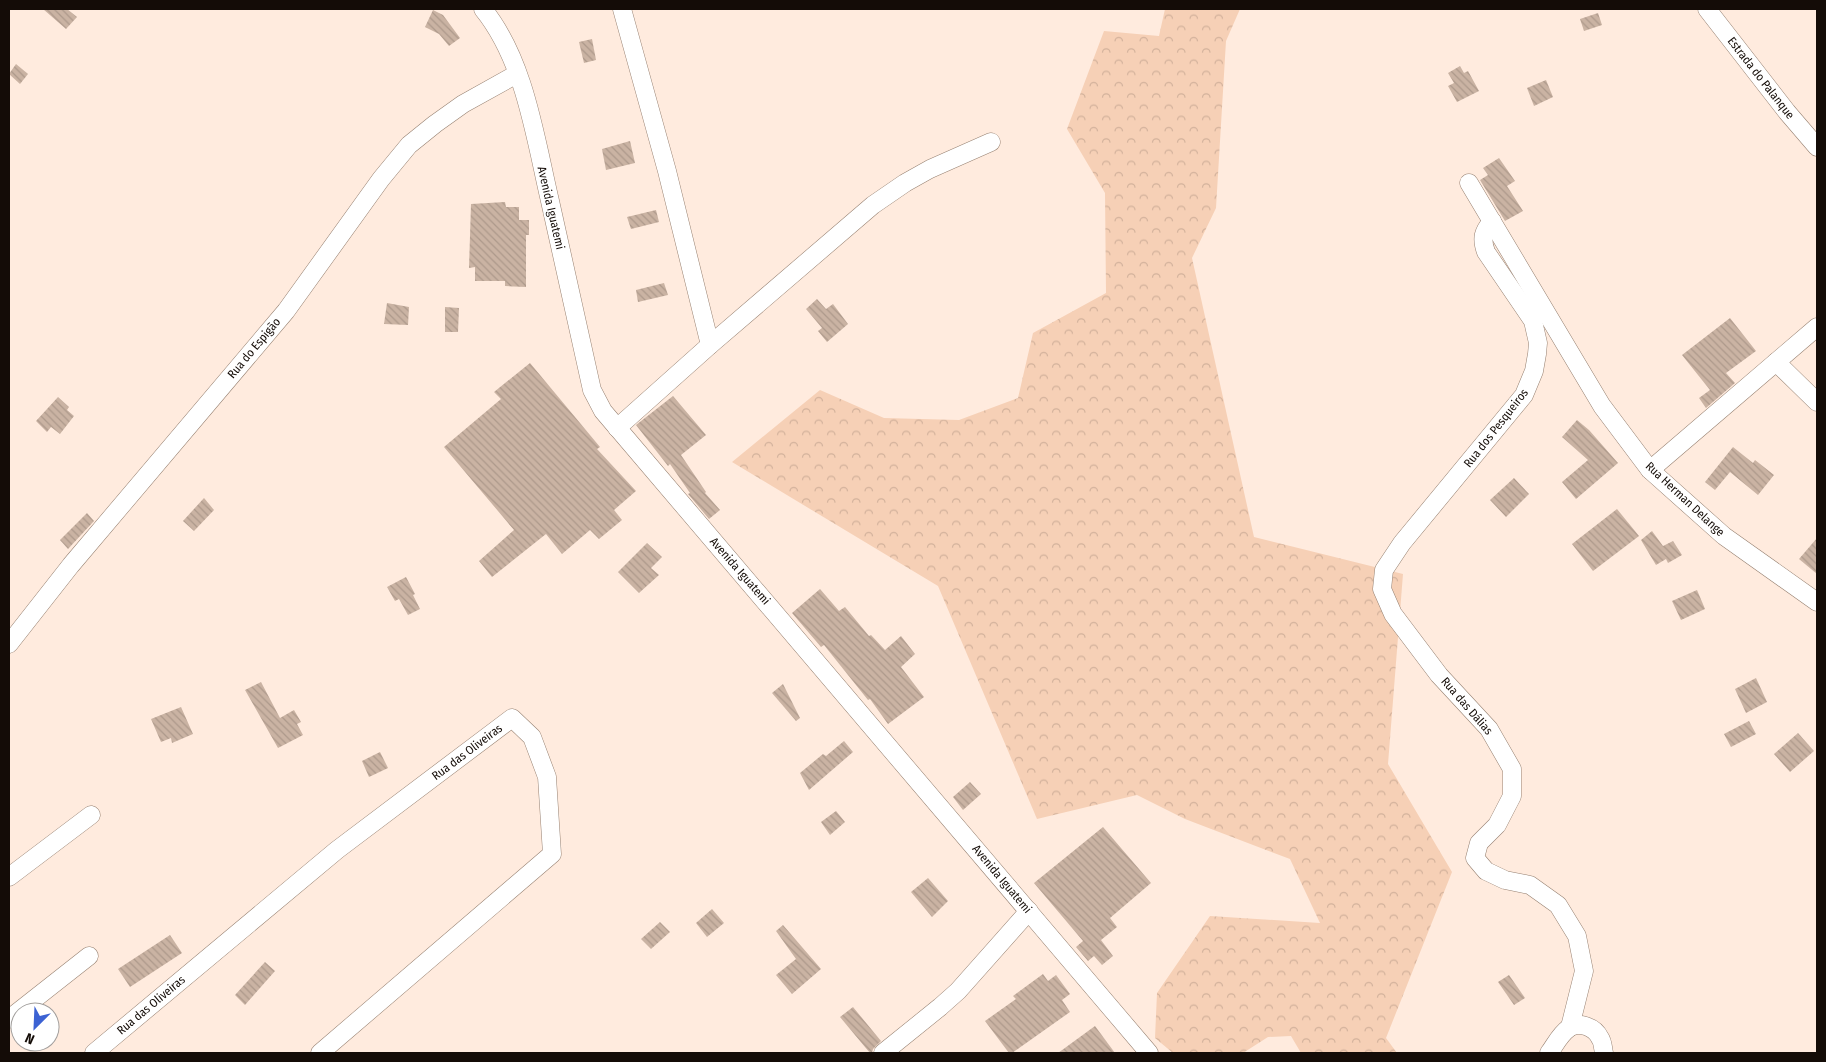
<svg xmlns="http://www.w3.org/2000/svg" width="1826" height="1062" viewBox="0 0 1826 1062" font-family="'Fira Sans Condensed',sans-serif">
<defs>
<pattern id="forest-crowns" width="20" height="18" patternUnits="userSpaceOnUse" patternTransform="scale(1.25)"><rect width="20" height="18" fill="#f6d0b6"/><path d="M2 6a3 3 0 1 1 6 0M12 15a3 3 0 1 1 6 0" fill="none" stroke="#d2b19b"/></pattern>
<pattern id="building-back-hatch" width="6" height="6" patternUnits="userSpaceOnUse" patternTransform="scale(1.25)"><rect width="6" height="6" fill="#cab3a3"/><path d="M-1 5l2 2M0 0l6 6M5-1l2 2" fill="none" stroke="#ad998b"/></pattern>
</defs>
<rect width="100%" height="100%" fill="#ffebde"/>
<path fill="url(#forest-crowns)" d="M1165,9h75l-14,32 -10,167 -24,50 62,279 149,37 -15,190 64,108 -66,166 11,15h-96l-10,-17 -23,1 -25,16h-70l-18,-15 2,-45 53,-77 110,7 -30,-64 -105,-40 -48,-24 -100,24 -99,-233 -206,-124 88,-72 64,28 75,2 59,-22 15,-65 73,-40 -1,-100 -38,-64 37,-98 55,5z"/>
<g fill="url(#building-back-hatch)">
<path d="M43,9h24l10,8 -11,12z"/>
<path d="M433,10l10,5 17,23 -11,8 -10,-12 -14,-7z"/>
<path d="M1598,13l4,12 -18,6 -4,-12z"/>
<path d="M592,39l4,21 -12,3 -5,-21z"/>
<path d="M16,64l12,10 -8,10 -11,-10z"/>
<path d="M1460,66l4,7 4,-2 11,20 -22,11 -9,-16 6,-3 -6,-10z"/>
<path d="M1546,80l7,17 -19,9 -7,-18z"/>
<path d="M630,141l5,22 -29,7 -4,-21z"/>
<path d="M1499,158l16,23 -8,5 16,25 -18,10 -25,-41 8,-5 -5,-7z"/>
<path d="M505,202l1,5h13v13h10v15h-3v52l-21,-1v-5h-30v-14l-6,1 2,-64z"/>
<path d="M656,210l3,12 -28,7 -4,-12z"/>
<path d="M664,283l4,12 -30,7 -2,-12z"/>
<path d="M817,299l9,10 7,-5 15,20 -21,18 -9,-11 4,-3 -16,-19z"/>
<path d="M387,303l22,4 -1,18 -24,-1z"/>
<path d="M445,307l14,1 -1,24h-13z"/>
<path d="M1730,318l26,33 -30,22 9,10 -29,25 -7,-10 11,-8 -28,-35z"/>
<path d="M530,363l70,84 -3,2 39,42 -22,19 8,10 -23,19 -9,-9 -28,24 -16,-20 -54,43 -13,-16 35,-31 -70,-83 57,-48 -7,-7z"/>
<path d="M673,396l33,39 -25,20 25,37 -1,1 15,17 -11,9 -21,-25 2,-1 -20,-29 -2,2 -32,-41z"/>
<path d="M58,397l11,10 -2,3 7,6 -14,18 -9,-7 -4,5 -11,-11z"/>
<path d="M1577,420l12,10 29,33 -42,36 -14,-17 26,-22 -26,-23z"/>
<path d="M1733,447l20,16 2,-3 19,15 -16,20 -28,-23 -15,18 -10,-8z"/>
<path d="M1514,478l15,16 -23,23 -16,-17z"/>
<path d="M204,498l10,12 -20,21 -11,-10z"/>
<path d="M1617,509l22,27 -46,35 -21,-27z"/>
<path d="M87,513l7,8 -26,28 -8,-9z"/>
<path d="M1652,531l11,15 10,-5 9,14 -14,8 -2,-4 -10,6 -15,-25z"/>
<path d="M1817,538v36l-18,-15z"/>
<path d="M647,543l15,14 -11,11 8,7 -20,18 -21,-21z"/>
<path d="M406,577l9,17 -2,1 7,14 -12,6 -9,-16 -4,2 -8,-14z"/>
<path d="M820,589l19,22 6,-4 24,29 2,-1 14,15 16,-14 14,18 -14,13 23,30 -36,27 -18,-25 -2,1 -44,-55 -3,2 -29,-34z"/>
<path d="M1697,590l8,19 -24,11 -9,-19z"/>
<path d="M1756,678l11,24 -21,11 -11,-24z"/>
<path d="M261,682l19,36 14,-8 7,12 -4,2 6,11 -25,13 -33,-58z"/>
<path d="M783,684l17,34 -4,3 -24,-28z"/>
<path d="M181,707l12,27 -21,9 -1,-5 -10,4 -10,-23z"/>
<path d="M1749,721l7,13 -25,13 -7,-13z"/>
<path d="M1798,733l16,18 -24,21 -16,-18z"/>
<path d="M844,741l9,11 -44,38 -9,-17 23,-19 3,2z"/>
<path d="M380,752l8,16 -19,9 -7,-16z"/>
<path d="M970,782l11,12 -18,16 -10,-13z"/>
<path d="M836,811l9,11 -15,13 -9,-13z"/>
<path d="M1103,827l48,56 -41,35 7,9 -16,13 12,16 -11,9 -8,-9 -6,5 -12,-14 7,-6 -49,-58z"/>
<path d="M928,878l20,23 -16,16 -21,-25z"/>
<path d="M712,909l12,14 -17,14 -11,-14z"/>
<path d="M660,922l10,10 -19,17 -10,-10z"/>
<path d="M783,925l38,44 -29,25 -16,-19 20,-16 -20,-28z"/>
<path d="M170,935l12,18 -52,34 -12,-18z"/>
<path d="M265,962l10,9 -30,34 -10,-10z"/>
<path d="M1043,974l5,7 8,-6 14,19 -8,6 8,12 -58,41h-3l-24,-32 31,-22 -3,-3z"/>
<path d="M1509,975l16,23 -11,7 -16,-23z"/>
<path d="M853,1007l28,34 -8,8 -1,4h-2l-30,-36z"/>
<path d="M1095,1026l20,27h-57z"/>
</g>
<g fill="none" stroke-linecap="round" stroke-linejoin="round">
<defs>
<g id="street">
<path d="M483,9c42,52 52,128 67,192 14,63 28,126 42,189l11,21 546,642"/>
<path d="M622,9l45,162 43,174"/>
<path d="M1707,9l80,103 30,35"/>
<path d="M1469,183l133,223 48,64 74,66 93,66"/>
<path d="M1492,221c-9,11 -11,17 -6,31l47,69 5,22 -1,11 -3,17 -10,24 -122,148 -18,27 -2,19 11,25 46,61 50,54 23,40v27l-15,29 -18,18 -4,15 11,13 19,9 25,5 28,20 19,31 7,35 -14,56"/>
<path d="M1776,362l41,40"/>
<path d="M617,428l93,-83 163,-140 32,-22 25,-14 61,-27"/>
<path d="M1650,470l167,-143"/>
<path d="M9,644l62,-79 215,-254 95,-132 28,-34 26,-21 28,-20 54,-30"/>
<path d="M9,877l82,-62"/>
<path d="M9,1019l80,-63"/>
<path d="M94,1053l243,-203 175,-132 20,19 15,40 5,77 -232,199"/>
<path d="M883,1053l57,-46 18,-16 71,-80"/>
<path d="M1549,1053c6,-8 11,-19 20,-25 10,-7 26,-1 31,10 3,4 3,11 4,15"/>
</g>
</defs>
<use href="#street" stroke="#968071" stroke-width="19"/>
<use href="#street" stroke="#fff" stroke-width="18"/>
</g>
<g text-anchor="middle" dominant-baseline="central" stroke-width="4" stroke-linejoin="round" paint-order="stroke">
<g font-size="12" fill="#140c07" stroke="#fff">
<text transform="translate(1761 78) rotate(52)">Estrada do Palanque</text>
<text transform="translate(551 208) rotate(77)">Avenida Iguatemi</text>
<text transform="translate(254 348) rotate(-50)">Rua do Espigão</text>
<text transform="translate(1496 428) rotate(-52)">Rua dos Pesqueiros</text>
<text transform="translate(1685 499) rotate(43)">Rua Herman Delange</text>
<text transform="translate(740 571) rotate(49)">Avenida Iguatemi</text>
<text transform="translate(1467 706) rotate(49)">Rua das Dálias</text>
<text transform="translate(467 752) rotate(-37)">Rua das Oliveiras</text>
<text transform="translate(1002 879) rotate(50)">Avenida Iguatemi</text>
<text transform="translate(151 1005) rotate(-40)">Rua das Oliveiras</text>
</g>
</g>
<rect width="1826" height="1062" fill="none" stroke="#140c07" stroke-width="20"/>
<g transform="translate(35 1027) rotate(204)"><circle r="24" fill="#ffffff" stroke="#a19e9c"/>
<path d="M0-4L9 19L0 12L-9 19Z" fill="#3c62d3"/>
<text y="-8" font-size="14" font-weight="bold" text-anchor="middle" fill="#140c07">N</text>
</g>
</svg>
